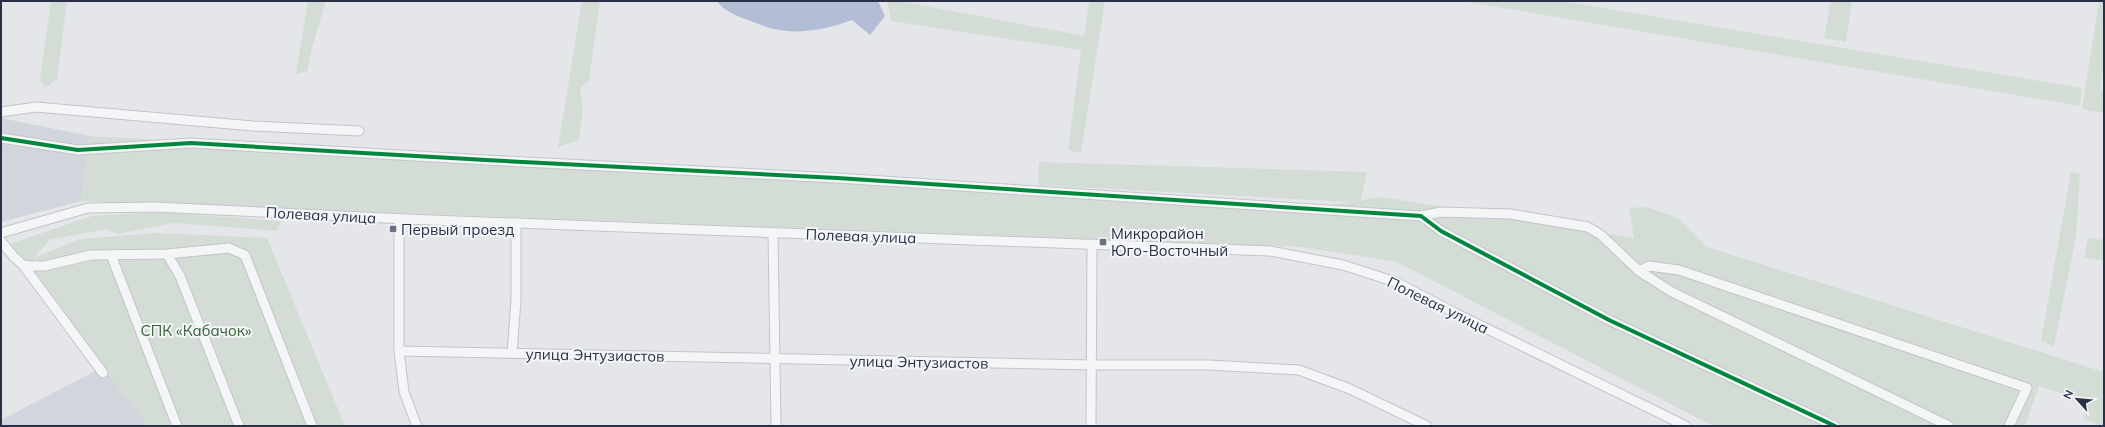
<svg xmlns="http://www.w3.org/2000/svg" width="2105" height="427" viewBox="0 0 2105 427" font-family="Mulish,sans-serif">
<rect width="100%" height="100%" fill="#e5e6ea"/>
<g fill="#d3d5dd">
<path d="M1,118l89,18 -9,65 -80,21z"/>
<path d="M103,367l46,59h-148v-6z"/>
</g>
<g fill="#d4ddd5">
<path d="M51,1h16l-10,78 -11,8 -6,-7z"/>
<path d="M308,1h18l-14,47 -5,23 -11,3z"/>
<path d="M582,1h18l-11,79 -9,8 3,20 -4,32 -21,7z"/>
<path d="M887,1h13l184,35 5,-35h16l-24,152 -13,-3 13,-100 -190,-29z"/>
<path d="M1462,1h100l520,87 -2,18z"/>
<path d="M1831,1h21l-6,41 -22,-4z"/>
<path d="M2099,1h5v64l-4,25 4,1v22l-22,-4z"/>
<path d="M90,136l1230,71 29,-5 -311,-17 1,-23 328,10 -6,28 21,-3 252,41 -5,-30 17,-1 32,11 29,29 397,125v54h-6l-14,-8 4,-16 -49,-16 -14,40h-312l-316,-164 -94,-15 -1222,-46z"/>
<path d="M2071,172l9,2 -4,63 -22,109 -13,-5z"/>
<path d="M157,212l124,9 -4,10 -103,-8 -57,11 -11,-5 -57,11 -15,18 45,-19 79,-6 109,5 78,188h-196l-46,-59 -85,-102 10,-5 -8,-2 -8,-15 80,-27z"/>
<path d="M2088,238l16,2v21l-20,-3z"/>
</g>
<path fill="#b3bed6" d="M717,1h161l7,15 -15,19 -18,-15c-23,9 -54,15 -78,9 -9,-2 -18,-6 -26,-9 -12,-4 -24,-9 -31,-19z"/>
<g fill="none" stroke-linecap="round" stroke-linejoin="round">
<defs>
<g id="minor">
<path d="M1,112l35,-5 217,19 106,5"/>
<path d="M1,138l77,12 113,-7 295,17 351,18 584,38 20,15 168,89 226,106"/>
<path d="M1421,216l20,-4 69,2 78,13 13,8 38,36 33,21 277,134"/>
<path d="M399,219v132l5,41 13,34"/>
<path d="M1,233l87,-25 67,-1 250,12 865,32 73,14 53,17 61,32 229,112"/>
<path d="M773,233l3,193"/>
<path d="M1,241l13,16 9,8 9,1h12l47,-11 76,-1 62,-6 16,7 67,171"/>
<path d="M167,254l13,22 59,150"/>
<path d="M111,255l66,171"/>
<path d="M23,265l80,108"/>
<path d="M1639,271l10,-5 30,4 348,118 -18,38"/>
<path d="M399,351l694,14h116l90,5 51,19 77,37"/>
<path d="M512,353l4,-53v-77"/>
<path d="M1091,426l1,-182"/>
</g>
</defs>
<use href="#minor" stroke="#c3c4c8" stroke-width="11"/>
<use href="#minor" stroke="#f4f5f7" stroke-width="9"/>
<defs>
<path id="cycleway" d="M1,138l77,12 113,-7 295,17 351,18 584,38 20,15 168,89 226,106"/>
</defs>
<use href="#cycleway" stroke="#f3f5f9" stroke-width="6"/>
<use href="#cycleway" stroke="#00873e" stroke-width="4"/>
</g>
<g fill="#6b707f" stroke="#f3f5f9" stroke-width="1.5">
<rect x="389" y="225" width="8" height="8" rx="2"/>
<rect x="1099" y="238" width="8" height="8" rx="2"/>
</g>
<g text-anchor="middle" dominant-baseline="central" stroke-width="4" stroke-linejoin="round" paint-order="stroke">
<g font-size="15" fill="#2a3045" stroke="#f3f5f9">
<text transform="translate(321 215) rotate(3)">Полевая улица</text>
<text transform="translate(861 236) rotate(2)">Полевая улица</text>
<text transform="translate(1438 305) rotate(26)">Полевая улица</text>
<text transform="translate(595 355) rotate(1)">улица Энтузиастов</text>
<text transform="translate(919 362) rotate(1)">улица Энтузиастов</text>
</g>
<g font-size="15" fill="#2a3045" stroke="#f3f5f9" text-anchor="start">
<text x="401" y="229">Первый проезд</text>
<text x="1111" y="233">Микрорайон<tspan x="1111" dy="17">Юго-Восточный</tspan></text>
</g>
<g font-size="15" fill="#386137" stroke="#f3f5f9">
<text x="196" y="330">СПК «Кабачок»</text>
</g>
</g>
<rect width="2105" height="427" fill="none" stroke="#2a3045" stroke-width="4"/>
<g transform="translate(2077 399) rotate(297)" stroke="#f3f5f9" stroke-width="3" paint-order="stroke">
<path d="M0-3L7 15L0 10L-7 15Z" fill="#2a3045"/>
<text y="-6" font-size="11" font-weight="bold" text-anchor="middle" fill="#2a3045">N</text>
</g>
</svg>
